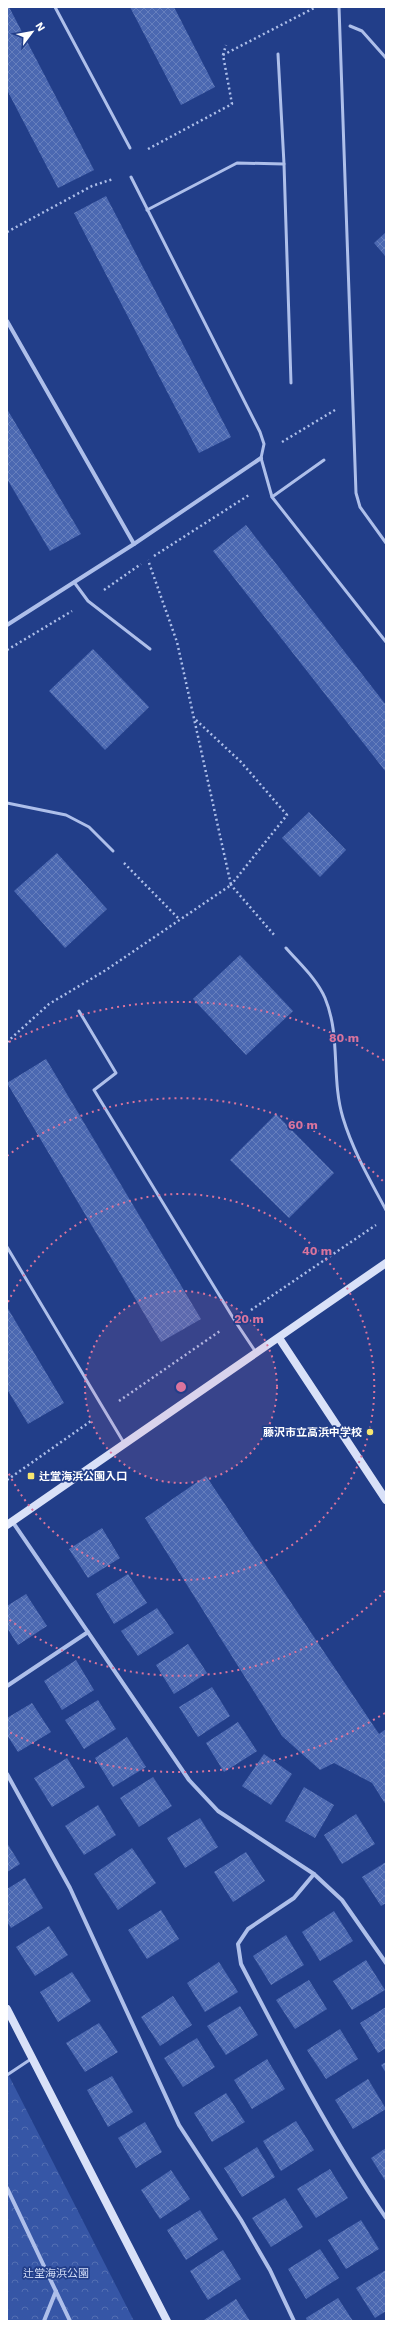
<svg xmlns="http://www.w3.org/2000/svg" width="393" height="2328" viewBox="0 0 393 2328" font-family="'Work Sans','Noto Sans JP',sans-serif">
<defs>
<pattern id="park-crowns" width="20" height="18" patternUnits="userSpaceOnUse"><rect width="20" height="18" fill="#3656a6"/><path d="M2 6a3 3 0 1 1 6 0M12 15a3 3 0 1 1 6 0" fill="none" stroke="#546fb3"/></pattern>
<pattern id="building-cross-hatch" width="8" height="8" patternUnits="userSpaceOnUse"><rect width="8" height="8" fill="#4b68b1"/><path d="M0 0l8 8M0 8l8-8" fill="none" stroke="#667fbd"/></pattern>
</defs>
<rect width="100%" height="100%" fill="#223e89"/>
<path fill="url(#park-crowns)" d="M7,2072l127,249h-127z"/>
<g fill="url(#building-cross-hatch)">
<path d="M7,7h2l85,163 -36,18 -51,-98z"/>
<path d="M130,7h44l41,80 -34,18z"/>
<path d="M106,196l125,241 -32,16 -125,-240z"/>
<path d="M386,232v25l-12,-14z"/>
<path d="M7,409l74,125 -31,17 -43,-72z"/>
<path d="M246,525l140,180v67l-173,-221z"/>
<path d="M93,649l56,58 -44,43 -56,-59z"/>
<path d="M309,812l37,38 -26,27 -38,-39z"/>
<path d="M57,853l50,56 -42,39 -51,-57z"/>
<path d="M240,955l53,56 -47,44 -53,-56z"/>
<path d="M46,1059l155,260 -40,23 -154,-259z"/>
<path d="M276,1114l58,59 -45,45 -59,-58z"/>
<path d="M7,1307l57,96 -36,21 -21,-35z"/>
<path d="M206,1476l173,258 7,-5v76l-14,-22 -38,-20 -14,7 -38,-34 -137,-218z"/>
<path d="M102,1528l18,30 -32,20 -19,-29z"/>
<path d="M128,1574l19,29 -33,21 -18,-30z"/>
<path d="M26,1594l21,32 -29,19 -11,-17v-22z"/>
<path d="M157,1608l17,25 -36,23 -17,-25z"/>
<path d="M188,1644l19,29 -33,21 -18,-29z"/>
<path d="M76,1660l18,30 -32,20 -18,-29z"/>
<path d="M212,1687l18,29 -32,21 -19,-30z"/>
<path d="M98,1700l18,29 -32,20 -19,-29z"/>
<path d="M32,1703l19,29 -33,20 -11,-17v-17z"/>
<path d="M238,1722l19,29 -33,21 -18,-29z"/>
<path d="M127,1737l19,30 -33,20 -18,-29z"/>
<path d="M264,1754l28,20 -21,31 -29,-19z"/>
<path d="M67,1758l18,29 -33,20 -18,-29z"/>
<path d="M153,1777l19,29 -33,21 -19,-29z"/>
<path d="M304,1787l30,18 -19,33 -30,-17z"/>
<path d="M98,1805l18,30 -32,20 -19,-29z"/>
<path d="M356,1814l19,30 -33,20 -18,-29z"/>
<path d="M200,1818l18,29 -33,21 -18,-30z"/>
<path d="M7,1843l13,21 -13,8z"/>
<path d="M132,1848l24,35 -38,27 -24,-36z"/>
<path d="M246,1852l19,29 -32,21 -19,-30z"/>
<path d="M386,1862v41l-5,3 -19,-29z"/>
<path d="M25,1878l18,30 -32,20 -4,-6v-33z"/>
<path d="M161,1910l18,29 -32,20 -19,-29z"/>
<path d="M334,1911l19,30 -33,20 -18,-29z"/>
<path d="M49,1926l19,29 -33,21 -19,-29z"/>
<path d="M286,1935l18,30 -33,20 -18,-29z"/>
<path d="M366,1960l19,30 -33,20 -19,-29z"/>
<path d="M219,1962l19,30 -33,20 -18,-29z"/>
<path d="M72,1972l19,29 -33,21 -18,-30z"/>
<path d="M309,1980l18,29 -32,20 -19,-29z"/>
<path d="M173,1996l19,29 -32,21 -19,-29z"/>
<path d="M240,2006l18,29 -32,20 -19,-29z"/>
<path d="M386,2007v41l-8,5 -18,-30z"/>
<path d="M99,2023l19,29 -33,20 -19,-29z"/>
<path d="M340,2029l18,30 -32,20 -19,-29z"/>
<path d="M197,2038l18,29 -32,20 -19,-29z"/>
<path d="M267,2059l18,30 -33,20 -18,-29z"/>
<path d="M386,2062v11l-5,-8z"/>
<path d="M112,2076l21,36 -25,15 -21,-37z"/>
<path d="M368,2079l18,30 -33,20 -18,-29z"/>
<path d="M226,2093l19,29 -33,20 -18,-29z"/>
<path d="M296,2121l18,29 -33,21 -18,-30z"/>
<path d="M145,2122l17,30 -26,16 -18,-30z"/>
<path d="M257,2147l18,30 -33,20 -18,-29z"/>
<path d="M386,2148v34l-15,-24z"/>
<path d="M330,2169l18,29 -32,20 -19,-29z"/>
<path d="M171,2170l19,29 -30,20 -19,-29z"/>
<path d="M285,2198l18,29 -32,20 -19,-29z"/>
<path d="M200,2210l18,29 -32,21 -19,-30z"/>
<path d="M361,2220l18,29 -33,20 -18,-29z"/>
<path d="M320,2249l19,29 -33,21 -18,-30z"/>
<path d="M223,2250l18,29 -33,21 -18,-29z"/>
<path d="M386,2270v41l-11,7 -19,-30z"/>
<path d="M338,2298l15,23h-46l-1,-3z"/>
<path d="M236,2299l14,22h-45l-1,-1z"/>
</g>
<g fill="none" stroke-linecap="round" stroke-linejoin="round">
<g stroke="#aebfea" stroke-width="2.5" stroke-dasharray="2 3" stroke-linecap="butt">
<path d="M223,55l3,-10"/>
<path d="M148,149l84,-45 -9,-49 93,-48"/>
<path d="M7,232l85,-46 21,-7"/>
<path d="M282,442l53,-32"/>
<path d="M154,556l95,-61"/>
<path d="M104,590l37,-26"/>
<path d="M7,650l65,-39"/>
<path d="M196,720l45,42 46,53 -56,70 44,51"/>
<path d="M124,863l56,57"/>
<path d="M7,1042l42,-38 57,-34 125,-85 -54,-243 -29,-82"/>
<path d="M251,1310l125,-85"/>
<path d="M119,1401l101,-70"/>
<path d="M7,1480l84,-59"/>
</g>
<g stroke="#aebfea" stroke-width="3">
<path d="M55,7l75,141"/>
<path d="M339,7l17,486 4,14 26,36"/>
<path d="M350,26l12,5 24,27"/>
<path d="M278,54l6,110 7,219"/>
<path d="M131,177l129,255 4,12 -3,14 11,39 114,145"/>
<path d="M147,210l90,-47 47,1"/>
<path d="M272,497l52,-37"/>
<path d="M74,582l14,19 62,48"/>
<path d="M7,803l59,12 23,12 24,24"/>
<path d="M286,948c13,15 31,31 39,50 16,38 6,81 18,120 10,33 27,62 43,92"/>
<path d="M79,1011l37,62 -22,17 141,231 20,30"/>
<path d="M7,1247l117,196"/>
<path d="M7,2075l24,-16"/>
</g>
<g stroke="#aebfea" stroke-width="4">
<path d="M7,321l127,223"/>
<path d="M7,625l127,-81 127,-86"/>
<path d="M12,1521l177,259 29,31 96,63 28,26 44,63"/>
<path d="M7,1686l81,-54"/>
<path d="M7,1774l63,114 109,237 62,95 29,50 24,51"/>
<path d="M314,1874l-20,24 -46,31 -10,15 3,20c45,87 90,173 145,254"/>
<path d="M7,2188l63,133"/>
<path d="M44,2321l12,-30"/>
</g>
<g stroke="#d9e1f8" stroke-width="8">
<path d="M279,1338l107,162"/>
<path d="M7,1525l379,-262"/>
<path d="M7,2009l160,312"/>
</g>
</g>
<circle cx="181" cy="1387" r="96" fill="#da749d" fill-opacity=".12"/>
<g fill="none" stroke="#da749d" stroke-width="2" stroke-dasharray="2 4">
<circle cx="181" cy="1387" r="96"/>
<path d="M8 1302A193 193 0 1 1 8 1472"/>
<path d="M385 1591A289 289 0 0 1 7 1618M7 1156A289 289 0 0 1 385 1183"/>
<path d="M385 1713A385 385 0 0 1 9 1732M9 1042A385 385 0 0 1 385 1061"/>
</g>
<g fill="#f6e570" stroke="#223e89" stroke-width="1.5">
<circle cx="370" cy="1432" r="4"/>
<rect x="27" y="1472" width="8" height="8" rx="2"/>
</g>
<g text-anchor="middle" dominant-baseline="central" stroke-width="3.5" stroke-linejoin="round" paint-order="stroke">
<g font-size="11" font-weight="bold" fill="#fff" stroke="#223e89" text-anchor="end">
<text x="362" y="1432">藤沢市立高浜中学校</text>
<text x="39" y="1476" text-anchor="start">辻堂海浜公園入口</text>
</g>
<g font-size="11" fill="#d2ddf8" stroke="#223e89">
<text x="56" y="2273">辻堂海浜公園</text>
</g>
</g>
<circle cx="181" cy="1387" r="6" fill="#da749d" stroke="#223e89" stroke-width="2"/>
<g font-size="12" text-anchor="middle" font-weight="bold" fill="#da749d" stroke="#223e89" stroke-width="3.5" stroke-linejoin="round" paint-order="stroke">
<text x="344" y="1042">80 m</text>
<text x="303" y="1129">60 m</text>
<text x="317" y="1255">40 m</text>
<text x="249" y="1323">20 m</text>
</g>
<rect width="393" height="2328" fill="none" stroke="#ffffff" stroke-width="16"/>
<g transform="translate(32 32) rotate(58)" stroke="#223e89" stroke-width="3" paint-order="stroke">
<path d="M0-3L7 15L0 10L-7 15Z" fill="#ffffff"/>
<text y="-6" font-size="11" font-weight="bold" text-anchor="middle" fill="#ffffff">N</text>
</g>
</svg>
